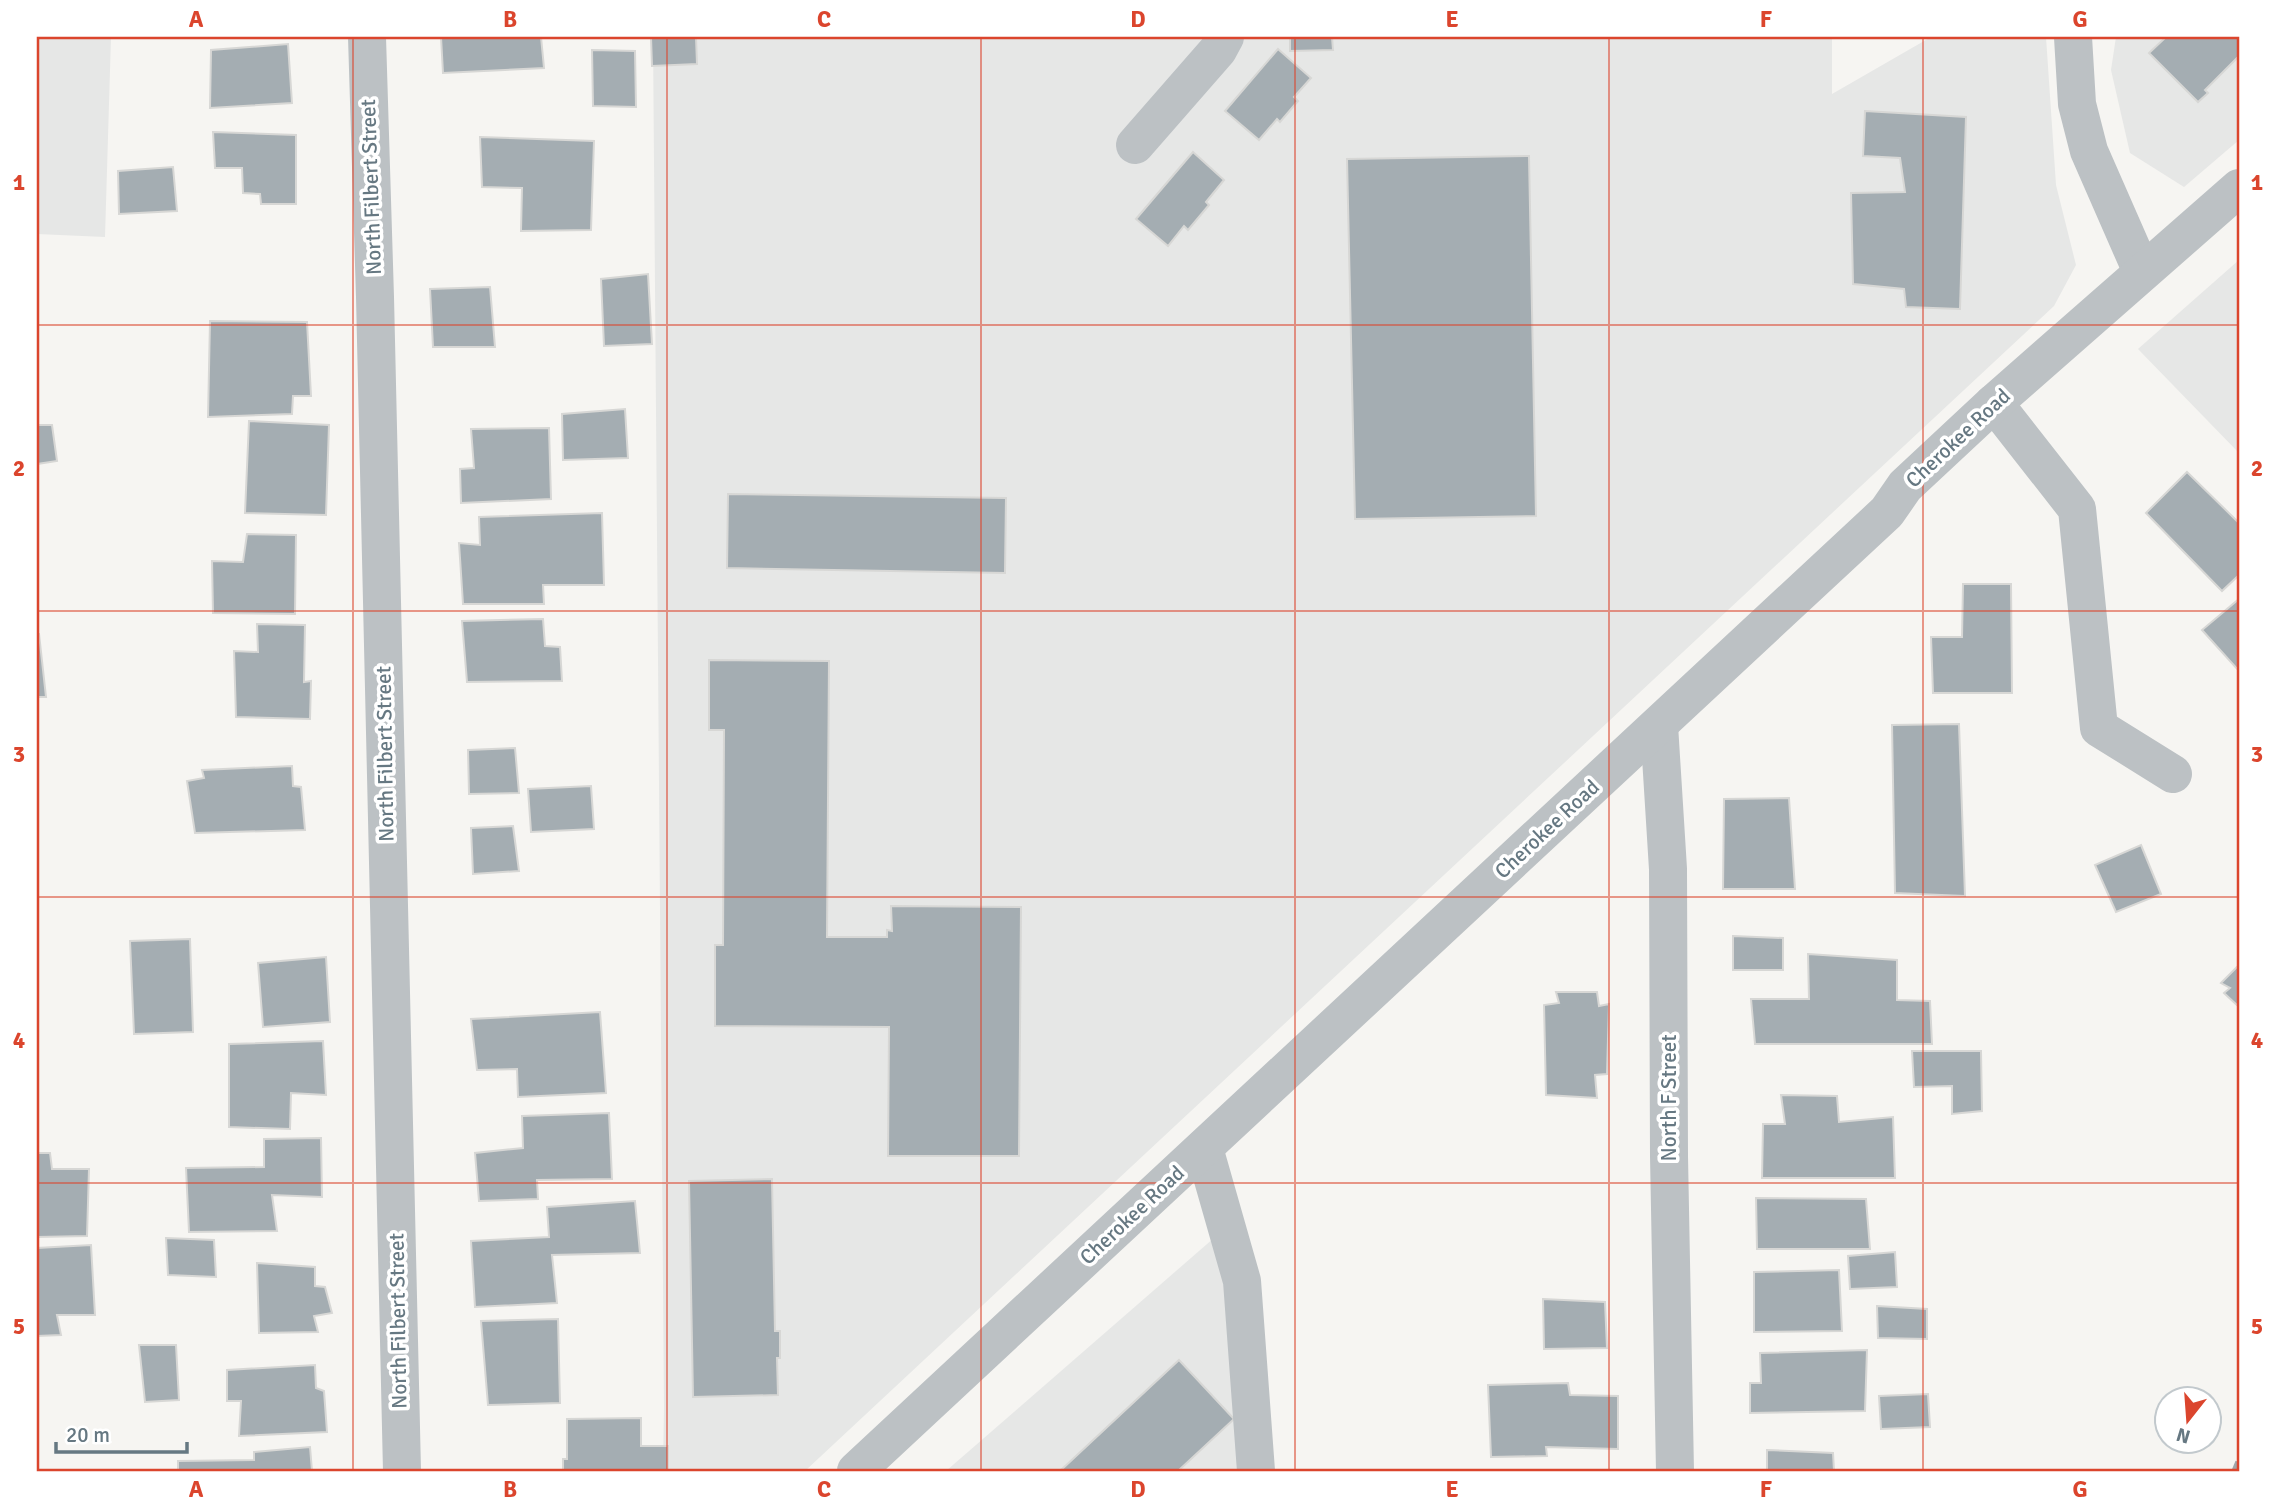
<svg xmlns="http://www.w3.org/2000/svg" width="2276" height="1508" viewBox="0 0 2276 1508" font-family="Signika,sans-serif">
<rect width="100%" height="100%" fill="#f6f5f2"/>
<g fill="#e6e7e6">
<path d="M37,37h74l-6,200 -68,-3z"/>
<path d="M653,37h1179v57l99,-57h115l10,148 20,80 -22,41 -1249,1165h-142l1,-63z"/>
<path d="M2116,37h123v103l-55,47 -54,-34 -19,-83z"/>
<path d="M2239,260v193l-101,-104z"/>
<path d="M1222,1231l24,240h-300z"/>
</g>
<g fill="#a4adb2" stroke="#d7d7d5" stroke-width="2">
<path d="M441,37h100l3,31 -101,5z"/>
<path d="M651,37h45l1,27 -45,2z"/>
<path d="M1290,37h42l1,13 -43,1z"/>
<path d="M2166,37h73v19l-34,34 3,3 -10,9 -49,-49z"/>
<path d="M288,44l4,59 -82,5 1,-58z"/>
<path d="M1278,49l33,29 -17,19 4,4 -18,21 -3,-3 -18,21 -34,-29z"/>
<path d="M592,50l43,1 1,56 -43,-1z"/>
<path d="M1865,111l101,6 -6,192 -54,-2 -2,-18 -51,-5 -2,-91 54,-1 -5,-34 -37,-2z"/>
<path d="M213,132l83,3v69h-35l-1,-10 -17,-1 -1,-25h-27z"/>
<path d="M480,137l114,4 -3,89 -70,1 1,-43 -40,-1z"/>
<path d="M1193,152l31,28 -18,22 3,3 -21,25 -4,-4 -16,20 -32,-27z"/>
<path d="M1529,156l7,360 -181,3 -8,-360z"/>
<path d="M173,167l4,44 -58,3 -1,-43z"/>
<path d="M648,274l4,70 -48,2 -3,-67z"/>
<path d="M490,287l5,60h-62l-3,-58z"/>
<path d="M210,321l97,1 4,74h-18l-1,18 -84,3z"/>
<path d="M625,409l3,49 -65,2 -1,-46z"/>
<path d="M249,421l80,4 -3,90 -81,-2z"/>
<path d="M37,425h15l5,36 -20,3z"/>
<path d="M549,428l2,71 -90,4 -1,-34 14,-1 -3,-39z"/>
<path d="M2187,472l50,49 2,-2v56l-17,16 -76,-78z"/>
<path d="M728,494l278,4 -1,75 -278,-5z"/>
<path d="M602,513l2,72h-61l1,19h-81l-4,-61 21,2 -1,-28z"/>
<path d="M247,534l49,1 -1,79 -82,-1 -1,-52 31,1z"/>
<path d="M1963,584h48l1,109h-79l-2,-56h31z"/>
<path d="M2239,599v72l-37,-41z"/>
<path d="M543,619l2,27 15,1 2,34 -95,1 -5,-61z"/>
<path d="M257,624l48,1 -1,57 7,-1 -1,38 -74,-2 -2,-66 24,1z"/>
<path d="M37,634h2l7,63h-9z"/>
<path d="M709,660l120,1 -2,276h60v-7l5,1 -1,-25 130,1 -2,249h-131l1,-129 -174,-1v-81h8l1,-215h-15z"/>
<path d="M1959,724l6,172 -70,-3 -3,-168z"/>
<path d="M515,748l4,45 -50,1 -1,-44z"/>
<path d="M292,766l1,20 8,1 4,43 -110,3 -8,-52 17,-3 -2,-8z"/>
<path d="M591,786l3,43 -63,3 -3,-43z"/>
<path d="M1789,798l6,91h-72l1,-90z"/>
<path d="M513,826l6,45 -46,3 -2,-46z"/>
<path d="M2141,845l20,49 -45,18 -21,-47z"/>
<path d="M1733,936l50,2v32h-50z"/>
<path d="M190,939l3,93 -59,2 -4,-93z"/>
<path d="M1808,954l89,6v40l33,1 2,43h-177l-4,-45h58z"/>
<path d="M326,957l4,65 -67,5 -5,-64z"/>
<path d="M2239,965v42l-15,-14 6,-5 -9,-5z"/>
<path d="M1556,992h41l2,14 10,-2 -2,70 -12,1 2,23 -51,-3 -2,-90 15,-2z"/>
<path d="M600,1012l6,81 -88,4 -1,-28 -40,1 -6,-51z"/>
<path d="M323,1041l3,54 -35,-2 -1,36 -61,-2v-83z"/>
<path d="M1912,1051h69l1,60 -30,3v-28l-38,1z"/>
<path d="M1781,1095l56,1 2,26 54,-5 2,61h-133l1,-54h22z"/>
<path d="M609,1113l3,66 -75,1 1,19 -59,2 -4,-48 48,-5 -1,-32z"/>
<path d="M321,1138l1,59 -50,-2 5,36 -88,1 -3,-64 78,-1v-28z"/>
<path d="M37,1153h13l2,16h37l-2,67 -50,1z"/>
<path d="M772,1179l3,152h5v27h-3l1,37 -85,2 -4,-216z"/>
<path d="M1756,1198l110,1 4,50h-113z"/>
<path d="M635,1201l5,52 -88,2 5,48 -82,4 -4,-66 78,-4 -2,-30z"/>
<path d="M166,1238l48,2 2,37 -48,-2z"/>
<path d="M91,1245l4,70h-38l4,20 -24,1v-88z"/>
<path d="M1895,1252l2,35 -47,2 -2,-33z"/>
<path d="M257,1263l58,4v19l10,1 7,26 -18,3 4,16 -59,1z"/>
<path d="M1839,1270l3,61 -88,1v-60z"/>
<path d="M1543,1299l62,3 2,46 -63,1z"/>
<path d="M1877,1306l50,3v30l-49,-1z"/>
<path d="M558,1319l2,84 -72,2 -7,-84z"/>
<path d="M139,1345h37l3,55 -34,2z"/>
<path d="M1867,1350l-2,61 -115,2v-30h11l-1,-30z"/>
<path d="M1179,1360l55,59 -56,52h-118z"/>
<path d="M315,1365l1,23 8,3 3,41 -88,4 2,-35h-14v-31z"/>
<path d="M1568,1383l2,12 48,1v53l-72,-2 1,9 -56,1 -3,-72z"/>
<path d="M1928,1394l2,33 -49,2 -2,-33z"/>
<path d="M641,1418v28h27v25h-105v-12h4v-40z"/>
<path d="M310,1447l2,24h-134v-10l76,-1v-8z"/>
<path d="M1767,1450l66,3 1,18h-67z"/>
<rect x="37" y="1470" width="50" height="1"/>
</g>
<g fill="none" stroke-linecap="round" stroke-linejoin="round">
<g stroke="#bcc1c4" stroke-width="38">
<path d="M367,37l8,260 27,1174"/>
<path d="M2073,37l4,67 12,47 53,121"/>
<path d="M1135,145l83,-95 7,-13"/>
<path d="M1994,403l83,106 22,219 74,46"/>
<path d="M1659,725l9,144 1,287 6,315"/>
<path d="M1204,1148l38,133 14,190"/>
<path d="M856,1471l1031,-959 18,-26 89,-83 245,-215"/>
</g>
<path stroke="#9ea6aa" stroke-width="5" stroke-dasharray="10 5" stroke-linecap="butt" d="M2234,1471l5,-12"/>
</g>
<path fill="none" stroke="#db452d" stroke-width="2" stroke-opacity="0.55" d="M353,37v1434M667,37v1434M981,37v1434M1295,37v1434M1609,37v1434M1923,37v1434M37,325h2202M37,611h2202M37,897h2202M37,1183h2202"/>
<g text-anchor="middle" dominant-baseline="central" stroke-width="7" stroke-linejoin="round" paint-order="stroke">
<g font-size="21" fill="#667882" stroke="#fff">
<text transform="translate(371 187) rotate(-92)">North Filbert Street</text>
<text transform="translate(1958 438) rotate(-43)">Cherokee Road</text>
<text transform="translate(385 754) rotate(-91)">North Filbert Street</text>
<text transform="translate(1547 829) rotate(-43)">Cherokee Road</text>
<text transform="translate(1669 1098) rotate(-90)">North F Street</text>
<text transform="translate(1132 1215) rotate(-43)">Cherokee Road</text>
<text transform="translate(398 1321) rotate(-91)">North Filbert Street</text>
</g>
</g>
<rect width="2276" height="1508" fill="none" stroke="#ffffff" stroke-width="77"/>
<g transform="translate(2188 1420) rotate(197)"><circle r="33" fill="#ffffff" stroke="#c2c9cd" stroke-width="2"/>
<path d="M0-5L12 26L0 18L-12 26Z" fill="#db452d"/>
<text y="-10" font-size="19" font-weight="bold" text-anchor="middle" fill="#667882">N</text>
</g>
<path d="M56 1442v10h131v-10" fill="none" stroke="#667882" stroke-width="3.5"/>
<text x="66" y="1442" font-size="21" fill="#667882" stroke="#ffffff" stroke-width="5" paint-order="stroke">20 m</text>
<rect x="38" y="38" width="2200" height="1432" fill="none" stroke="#db452d" stroke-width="2.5"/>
<g font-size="23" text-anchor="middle" font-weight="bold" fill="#db452d">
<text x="196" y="27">A</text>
<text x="510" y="27">B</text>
<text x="824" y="27">C</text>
<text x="1138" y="27">D</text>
<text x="1452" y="27">E</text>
<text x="1766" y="27">F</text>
<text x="2080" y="27">G</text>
<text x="19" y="190">1</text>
<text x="2257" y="190">1</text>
<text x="19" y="476">2</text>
<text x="2257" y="476">2</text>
<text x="19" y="762">3</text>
<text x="2257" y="762">3</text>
<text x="19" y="1048">4</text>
<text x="2257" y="1048">4</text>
<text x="19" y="1334">5</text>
<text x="2257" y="1334">5</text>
<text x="196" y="1497">A</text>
<text x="510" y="1497">B</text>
<text x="824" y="1497">C</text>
<text x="1138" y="1497">D</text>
<text x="1452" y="1497">E</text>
<text x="1766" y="1497">F</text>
<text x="2080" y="1497">G</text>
</g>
</svg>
